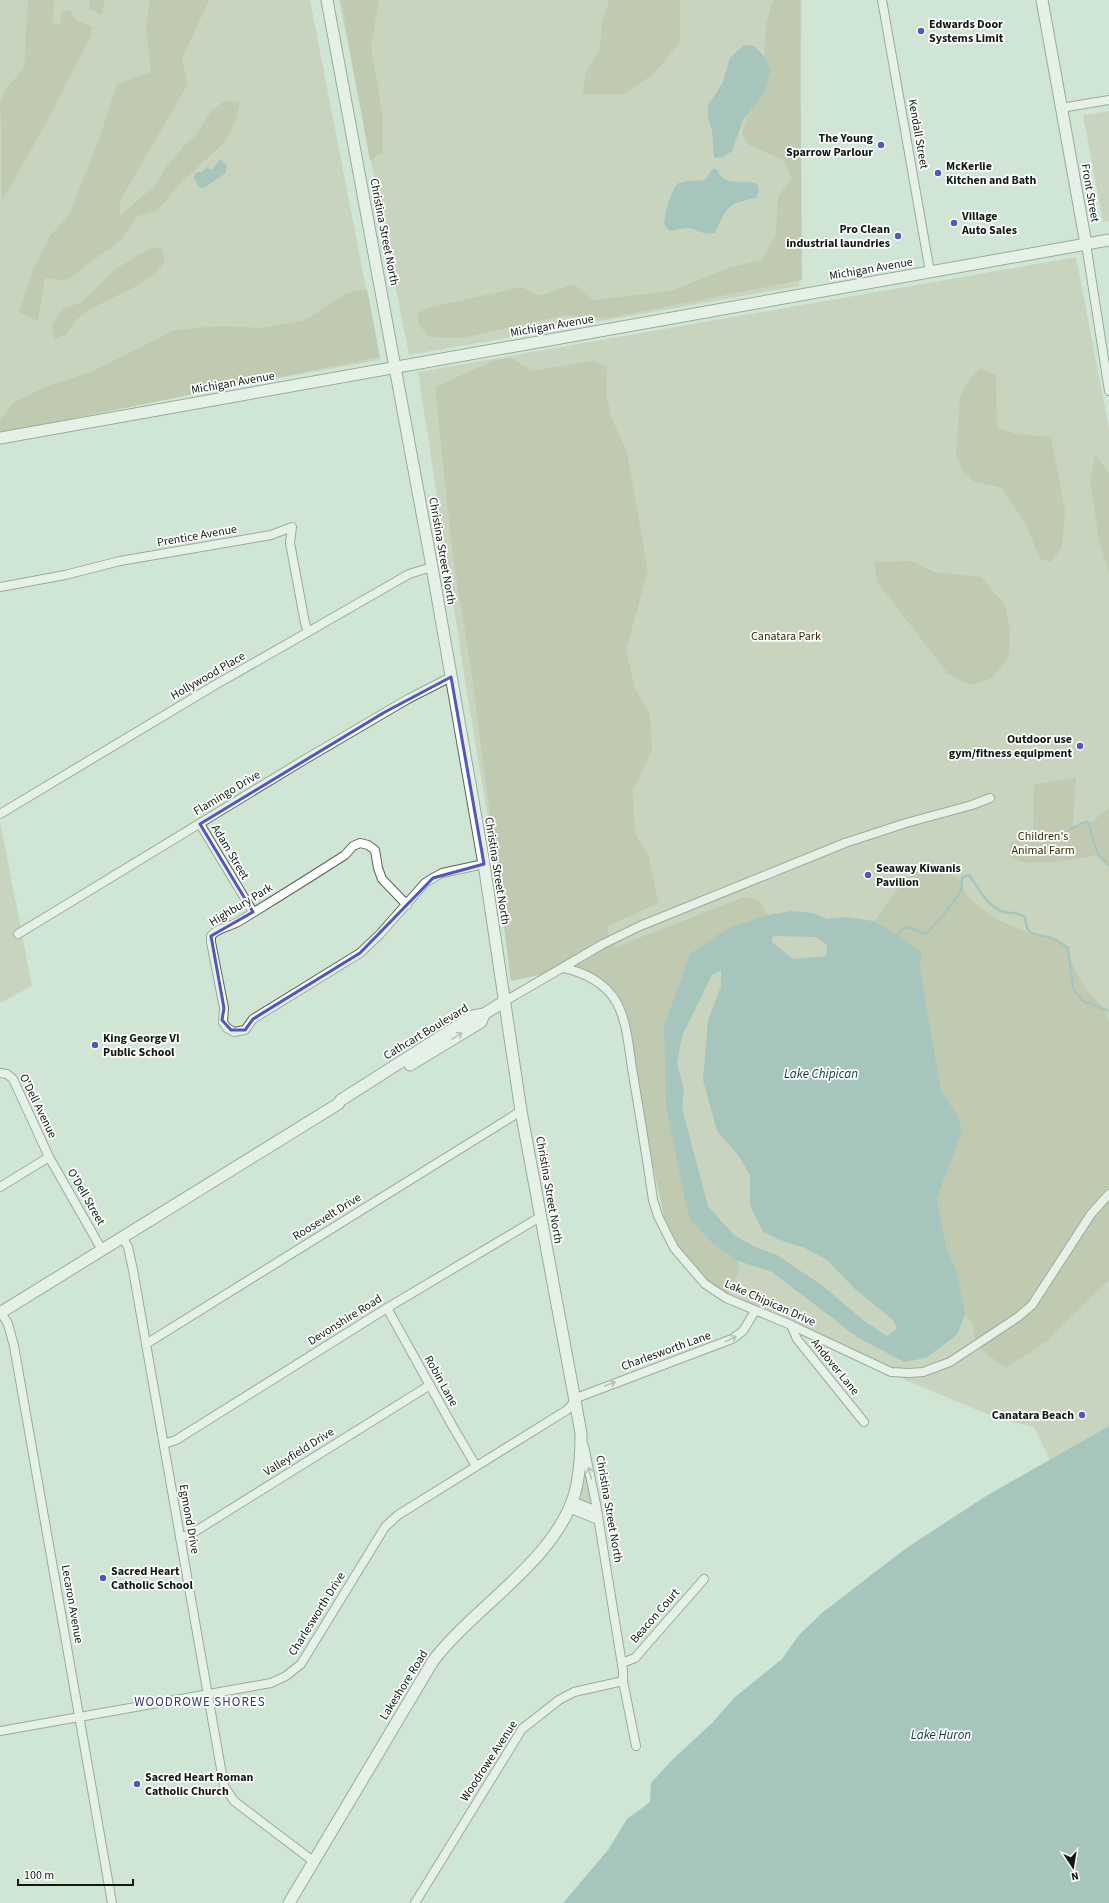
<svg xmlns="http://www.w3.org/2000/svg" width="1109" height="1903" viewBox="0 0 1109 1903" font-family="'Source Sans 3',sans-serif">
<rect width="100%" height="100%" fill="#d0e6d4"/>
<g fill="#c2bfa6">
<path d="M0,0h310l70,360 -380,68z"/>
<path d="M339,0h463l-5,261 2,25 -390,69z"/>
<path d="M1109,111v110l-6,1 -20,-107z"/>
<path d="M1076,257l33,171v998l-59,34 -16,-33 -40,-10 -93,-39 -175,-80 -34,-28 -77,-266 -26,-26 -31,-7 -47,10 -16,-120 -29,-174 -48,-315z"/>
<path d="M0,821l32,165 -32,17z"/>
<path d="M586,1473h1l4,32 -11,-4v-2z"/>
</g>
<g fill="#ada987">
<path d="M28,0h26l-1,23 7,1 1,-12 9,-2 6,10 16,6 -1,10 -47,91 -42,74v-60l-2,-37 4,-13 20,-23z"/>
<path d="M90,0h15l-4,15 -12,-7z"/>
<path d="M150,0h59l-27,59 6,25 -68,117v15l35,-31 11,-18 18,-21 11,-10 16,-25 13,-10 16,1 -4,18 -10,21 -47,44 -22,26 -19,5 -17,24 -56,41 -20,-3 -7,43 -19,-9 13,-39 17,-36 20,-22 31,-79 17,-52 34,-12 -5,-46z"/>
<path d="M341,0h38l-8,47 11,65v40l-12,9z"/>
<path d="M609,0h71v42l-26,32 -30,20h-41l2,-20 15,-26 2,-24z"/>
<path d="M773,0h27l2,280 -193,38 -43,-3 -104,23 -33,-1 -10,-12 -2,-11 10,-6 95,-21 16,9 36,-12 20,16 77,-9 57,-23 34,-8 14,-26 2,-38 14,-18 -9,-18 -34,-15 -7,-12 22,-71 2,-38z"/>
<path d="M161,247l4,14 -10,13 -22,14 -43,21 -14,11 -10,15 -12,4 -2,-13 10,-17 20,-7 32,-32 34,-21z"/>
<path d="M367,289l13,68 -380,76v-13l14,-18 34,-16 43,-14 83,-42 47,-4 41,2 43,-8 42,-27z"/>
<path d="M512,358l19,13 62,-10 14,5 -1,28 6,25 15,33 21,119 -22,79 9,38 15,26 2,36 -19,41 2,42 14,23 9,47 -52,24 10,20 128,-50 14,3 10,15 -40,13 -64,98 27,195 21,22 26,18 1,10 -13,27 -34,-28 -25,-39 -43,-199 -9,-28 -26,-26 -31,-7 -47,10 -40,-313 -18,-109 -18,-172 60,-27z"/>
<path d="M981,368l15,7 1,52 19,7 35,3 14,73 -3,38 -11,14 -11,-3 -15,-36 -23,-35 -29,-7 -11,-10 -6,-16 4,-58 9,-18z"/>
<path d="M1095,455l14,18v99l-10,-31 -9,-61z"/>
<path d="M912,561l22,11 47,5 24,28 5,27 -1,25 -17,21 -22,7 -22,-11 -59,-77 -12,-14 -3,-21z"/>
<path d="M1076,777l-3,51 17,-5 19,-15v56l-10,-9 -42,7 -32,1 -16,-7 1,-13 23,-10 1,-48z"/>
<path d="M944,870l14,9 11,19 25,20 37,16 21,4 16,10 2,11 15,29 19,21 5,13v258l-62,61 -41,27 -30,-22 -4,-24 -7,-7 -7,-41 -12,-28 -9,-47 25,-68 -4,-15 -17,-25 -21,-125 2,-13 -24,-18 -24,-14 31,-42 11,-7z"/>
</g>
<g fill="#74a0a3" fill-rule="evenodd">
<path d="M744,45l10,1 10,10 6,14 -5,22 -22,28 -11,31 -9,6 -9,1 -2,-27 -4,-13v-13l14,-21 8,-26z"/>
<path d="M220,159l7,6 -1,8 -22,15 -5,-1 -5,-9 1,-4 3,-2h4l5,-5 2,2h4z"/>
<path d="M715,168c3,3 4,6 6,8 9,10 25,3 36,8l2,7 -3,7c-31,6 -28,9 -41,35 -12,2 -12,-1 -22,-4 -7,-3 -16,1 -24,2l-5,-7c0,-7 8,-39 15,-41 7,-3 18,-2 26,-3l7,-10z"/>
<path d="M791,911l23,2 13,6 18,-2 29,4 24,14 24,18 -2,13 21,125 17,25 4,15 -25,68 9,47 12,28 7,41 -8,20 -31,23 -22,4 -47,-25 -85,-65 -34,-11 -26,-18 -21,-22 -4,-12 -21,-101 -2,-82 26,-72 38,-26 40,-13zM773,936l42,1 12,8 -1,11 -33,3 -21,-17zM721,970v16l-13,34 -5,60 14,51 21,24 12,20v30l13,27 22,10 18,5 24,13 28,29 38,31 4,9 -10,7 -24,-16 -40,-34 -46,-31 -22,-8 -21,-12 -26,-29 -26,-98 2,-18 -7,-27 5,-27 30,-61z"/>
<path d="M1109,1426v477h-546l45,-53 19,-31 23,-17 1,-19 19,-21 42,-39 23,-26 47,-38 17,-24 24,-23 82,-63 81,-53z"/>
</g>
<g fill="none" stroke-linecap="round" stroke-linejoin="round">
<g stroke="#74a0a3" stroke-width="2.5">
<path d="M1049,841l33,-18 6,-1 10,33 11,10"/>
<path d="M898,935l3,-6 7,-2 18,7 20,-22 15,-21 1,-13 7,-3c9,12 19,33 35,37 8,2 14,0 21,5 2,22 9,15 26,21 6,2 12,6 17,10l5,41 10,12 26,10"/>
</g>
<defs>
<g id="street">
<path d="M882,0l48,272"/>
<path d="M1061,108l48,-8"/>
<path d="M1086,244l23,147"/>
<path d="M0,587l65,-12 55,-14 151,-26 21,-8 -2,16 15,80 3,9"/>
<path d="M0,814l215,-129 93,-53 101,-58 23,-7"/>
<path d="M200,824l53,88"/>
<path d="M407,905l-25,-26 -4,-11 -3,-18 -7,-5 -8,-2 -7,3 -8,9c-36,23 -71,45 -107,67 -9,5 -21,6 -27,14v6l13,66 -1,14 4,6 7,4 11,-2 8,-11 107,-66 20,-19 45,-51 8,-5 9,-5 42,-9"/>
<path d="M18,934l286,-174 104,-61 43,-22"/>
<path d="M563,968c21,4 43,15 54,35 11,21 12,49 16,71 7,42 14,84 20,126l5,16 16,32 31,36 21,14 65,27 100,47 18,1 14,-1 27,-10 68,-45 14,-12 59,-91 18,-20"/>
<path d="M505,1001l98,-57 37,-18 205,-83 61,-20 66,-18 18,-7"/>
<path d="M0,1073l7,1 6,5 36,78 53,93"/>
<path d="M0,1187l49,-30"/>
<path d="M122,1237l6,10 5,23 91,516 10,15 79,60"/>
<path d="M387,1308l66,119 23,39"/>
<path d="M1,1312l7,12 6,22 98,557"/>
<path d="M791,1325l6,14 67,83"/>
<path d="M146,1344l375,-233"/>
<path d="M164,1444l12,-4 211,-132 153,-91"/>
<path d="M584,1446l12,58 27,167v10l13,65"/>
<path d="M572,1501l25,10"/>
<path d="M569,1508l29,12"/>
<path d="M180,1538l11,-4 239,-149"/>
<path d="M622,1663l13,-5 69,-79"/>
<path d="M0,1731l271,-48 15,-7 15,-12 84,-137 13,-12 169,-105 12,-13 153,-58 11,-8 12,-20"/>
<path d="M415,1903l107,-174 37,-29 15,-8 49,-11"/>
</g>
<g id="secondary">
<path d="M1042,0l44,244"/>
<path d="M0,438l1109,-198"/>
<path d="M410,1065l71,-43 3,-8"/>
<path d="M0,1313l338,-209 3,-4 132,-84 11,-2 21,-13"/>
<path d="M289,1903l144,-242c41,-54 120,-99 141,-165 6,-20 7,-41 7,-63l-60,-322 -37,-247 -52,-297 -105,-567"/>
</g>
</defs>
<use href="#street" stroke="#536657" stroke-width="10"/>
<use href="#secondary" stroke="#536657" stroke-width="13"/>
<use href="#street" stroke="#fff" stroke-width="8"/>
<use href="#secondary" stroke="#fff" stroke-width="11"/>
</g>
<defs><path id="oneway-shaft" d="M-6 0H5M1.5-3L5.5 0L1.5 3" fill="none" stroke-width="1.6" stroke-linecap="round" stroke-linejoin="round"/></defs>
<g stroke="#939794">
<use href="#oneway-shaft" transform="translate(457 1036) rotate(-31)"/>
<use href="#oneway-shaft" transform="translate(731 1339) rotate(-26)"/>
<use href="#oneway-shaft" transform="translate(610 1384) rotate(-20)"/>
<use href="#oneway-shaft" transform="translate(590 1473) rotate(-103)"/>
</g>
<path d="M0 0H1109V1903H0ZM451,677l33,187 -51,14 -73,75 -107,66 -8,11h-14l-9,-10 2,-12 -13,-72 42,-24 -53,-88 185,-112z" fill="#d0e6d4" fill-opacity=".55" fill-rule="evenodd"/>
<path fill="none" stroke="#5353ca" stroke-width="3" stroke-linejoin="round" d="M451,677l33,187 -51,14 -73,75 -107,66 -8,11h-14l-9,-10 2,-12 -13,-72 42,-24 -53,-88 185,-112z"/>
<g fill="#5353ca" stroke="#fff" stroke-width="1.5">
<circle cx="921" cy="31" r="4"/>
<circle cx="881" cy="145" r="4"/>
<circle cx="938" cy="173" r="4"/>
<circle cx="954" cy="223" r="4"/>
<circle cx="898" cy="236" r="4"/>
<circle cx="1080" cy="746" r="4"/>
<circle cx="868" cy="875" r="4"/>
<circle cx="95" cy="1045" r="4"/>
<circle cx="1082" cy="1415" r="4"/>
<circle cx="103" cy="1578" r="4"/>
<circle cx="137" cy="1784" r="4"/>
</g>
<g text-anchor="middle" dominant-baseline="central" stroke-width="3.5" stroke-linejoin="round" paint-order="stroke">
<g font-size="12" font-weight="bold" fill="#101812" stroke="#fff" text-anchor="start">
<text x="929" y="24">Edwards Door<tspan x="929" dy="14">Systems Limit</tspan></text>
<text x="873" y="138" text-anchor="end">The Young<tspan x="873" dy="14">Sparrow Parlour</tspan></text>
<text x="946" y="166">McKerlie<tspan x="946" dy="14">Kitchen and Bath</tspan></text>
<text x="962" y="216">Village<tspan x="962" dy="14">Auto Sales</tspan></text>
<text x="890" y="229" text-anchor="end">Pro Clean<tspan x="890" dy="14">industrial laundries</tspan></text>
<text x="1072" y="739" text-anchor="end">Outdoor use<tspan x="1072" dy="14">gym/fitness equipment</tspan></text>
<text x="876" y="868">Seaway Kiwanis<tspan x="876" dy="14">Pavilion</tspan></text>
<text x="103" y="1038">King George VI<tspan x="103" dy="14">Public School</tspan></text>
<text x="1074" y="1415" text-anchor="end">Canatara Beach</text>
<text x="111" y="1571">Sacred Heart<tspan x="111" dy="14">Catholic School</tspan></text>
<text x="145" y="1777">Sacred Heart Roman<tspan x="145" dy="14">Catholic Church</tspan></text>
</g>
<g font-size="12" fill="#101812" stroke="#fff">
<text transform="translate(918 134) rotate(80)">Kendall Street</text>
<text transform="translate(1090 193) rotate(80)">Front Street</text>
<text transform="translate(384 232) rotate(79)">Christina Street North</text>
<text transform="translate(871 269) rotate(-10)">Michigan Avenue</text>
<text transform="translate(552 326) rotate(-10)">Michigan Avenue</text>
<text transform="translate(233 383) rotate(-10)">Michigan Avenue</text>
<text transform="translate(197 536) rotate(-10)">Prentice Avenue</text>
<text transform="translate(442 551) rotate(80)">Christina Street North</text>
<text transform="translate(208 676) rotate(-30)">Hollywood Place</text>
<text transform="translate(227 793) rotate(-31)">Flamingo Drive</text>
<text transform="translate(230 852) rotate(59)">Adam Street</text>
<text transform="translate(497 871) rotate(81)">Christina Street North</text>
<text transform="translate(241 905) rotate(-31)">Highbury Park</text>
<text transform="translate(426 1032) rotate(-31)">Cathcart Boulevard</text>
<text transform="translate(38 1106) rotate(64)">O'Dell Avenue</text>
<text transform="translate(549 1190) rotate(80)">Christina Street North</text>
<text transform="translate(86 1197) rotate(60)">O'Dell Street</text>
<text transform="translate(327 1217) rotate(-32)">Roosevelt Drive</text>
<text transform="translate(770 1303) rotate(24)">Lake Chipican Drive</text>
<text transform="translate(345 1320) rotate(-32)">Devonshire Road</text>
<text transform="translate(666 1351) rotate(-20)">Charlesworth Lane</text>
<text transform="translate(835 1367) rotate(51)">Andover Lane</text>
<text transform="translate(441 1381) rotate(61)">Robin Lane</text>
<text transform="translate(299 1452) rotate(-32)">Valleyfield Drive</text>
<text transform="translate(609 1509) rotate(80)">Christina Street North</text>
<text transform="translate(189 1519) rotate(80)">Egmond Drive</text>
<text transform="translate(72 1604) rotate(80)">Lecaron Avenue</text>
<text transform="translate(317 1614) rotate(-58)">Charlesworth Drive</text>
<text transform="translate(655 1616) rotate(-49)">Beacon Court</text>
<text transform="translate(404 1685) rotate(-58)">Lakeshore Road</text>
<text transform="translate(489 1761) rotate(-57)">Woodrowe Avenue</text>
</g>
<g font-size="12" fill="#332d00" stroke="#fff">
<text x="786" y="636">Canatara Park</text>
<text x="1043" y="836">Children's<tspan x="1043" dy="14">Animal Farm</tspan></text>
</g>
<g font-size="13" font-style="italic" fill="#0f3a3d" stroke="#fff">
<text x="821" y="1074">Lake Chipican</text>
<text x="941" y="1735">Lake Huron</text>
</g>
<g font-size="13" letter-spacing="1" fill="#343873" stroke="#fff">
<text x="200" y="1702">WOODROWE SHORES</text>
</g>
</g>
<g transform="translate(1073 1867) rotate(168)" stroke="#ffffff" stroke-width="3" paint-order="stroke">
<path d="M0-3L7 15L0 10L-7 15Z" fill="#101812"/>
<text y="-6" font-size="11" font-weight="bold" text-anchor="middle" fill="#101812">N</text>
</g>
<path d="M18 1879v6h115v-6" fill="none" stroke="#101812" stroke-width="2"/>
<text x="24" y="1879" font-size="12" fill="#101812" stroke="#ffffff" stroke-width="3" paint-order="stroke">100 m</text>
</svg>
